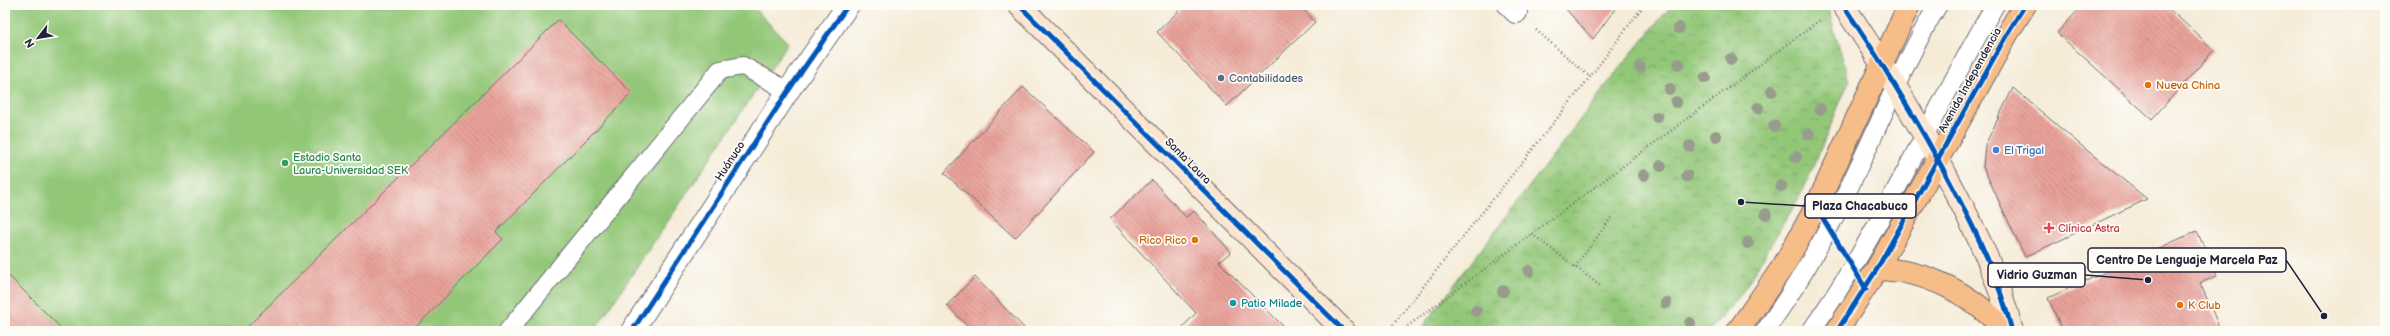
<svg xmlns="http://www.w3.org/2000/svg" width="2390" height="336" viewBox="0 0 2390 336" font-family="'Balsamiq Sans',sans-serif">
<defs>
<pattern id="park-crowns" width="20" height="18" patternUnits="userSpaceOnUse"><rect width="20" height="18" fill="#93c778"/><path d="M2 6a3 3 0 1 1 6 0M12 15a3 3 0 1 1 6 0" fill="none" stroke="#78a164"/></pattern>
<pattern id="building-back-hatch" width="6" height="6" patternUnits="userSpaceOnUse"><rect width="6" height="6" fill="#e9a29a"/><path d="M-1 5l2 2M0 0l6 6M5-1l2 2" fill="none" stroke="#bc847f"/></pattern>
</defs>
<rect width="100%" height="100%" fill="#fdfcf7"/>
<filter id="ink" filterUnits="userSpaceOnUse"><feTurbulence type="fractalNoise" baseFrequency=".025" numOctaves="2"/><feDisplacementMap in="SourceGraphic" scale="8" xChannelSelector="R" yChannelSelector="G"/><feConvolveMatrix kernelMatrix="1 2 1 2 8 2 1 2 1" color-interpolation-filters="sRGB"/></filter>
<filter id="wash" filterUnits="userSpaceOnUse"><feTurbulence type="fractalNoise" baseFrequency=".012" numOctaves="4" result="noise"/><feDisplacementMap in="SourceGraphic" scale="16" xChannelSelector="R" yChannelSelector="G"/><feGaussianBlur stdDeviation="0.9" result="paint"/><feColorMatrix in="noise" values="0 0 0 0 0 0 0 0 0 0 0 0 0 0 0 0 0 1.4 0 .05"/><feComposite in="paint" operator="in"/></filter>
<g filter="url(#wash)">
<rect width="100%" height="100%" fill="#f5ebd7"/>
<path fill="url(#park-crowns)" stroke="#5a745a" d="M1672,5h155l22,76 -46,110 -63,105 -31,35h-290l205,-269z"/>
<path fill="#93c778" stroke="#5a745a" d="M5,5h746l37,38 -194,288h-589z"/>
<g id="blocks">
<g fill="url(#building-back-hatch)">
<path d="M1185,5h114l16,17 -88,84 -70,-74z"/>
<path d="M1562,5h56l-25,34z"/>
<path d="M2083,5h82l49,45 -62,69 -95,-86z"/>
<path d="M558,20l74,73 -136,139 7,7 -91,92h-169z"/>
<path d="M1023,87l71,65 -79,86 -71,-65z"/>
<path d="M2013,88l76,64 58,47 -122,58 -42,-90 2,-22z"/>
<path d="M1152,180l34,37 8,-6 37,41 -12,10 69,69h-109l17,-18 -86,-94z"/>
<path d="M2197,231l20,45 -17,7 21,48h-158l-15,-33z"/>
<path d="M5,272l59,59h-59z"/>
<path d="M975,277l52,54h-55l-25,-26z"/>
</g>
</g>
</g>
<g filter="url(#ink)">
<use href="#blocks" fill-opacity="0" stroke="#6c6872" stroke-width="1"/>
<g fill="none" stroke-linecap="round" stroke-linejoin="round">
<defs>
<g id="lane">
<path d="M508,331l212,-261 23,-4 45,25"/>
<path d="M1765,331c37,-52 68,-107 94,-165 26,-54 48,-110 79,-161"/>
<path d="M1811,331c72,-102 121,-218 184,-326"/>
</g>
<g id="street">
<path d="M1509,5l7,7"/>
<path d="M632,331l156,-240 60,-86"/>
</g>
<g id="secondary">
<path d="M1019,5l325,326"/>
<path d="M1843,5c40,59 76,118 109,181 25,47 47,93 60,145"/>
</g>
<g id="primary">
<path d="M1877,269c49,1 96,25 128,62"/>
<path d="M1738,331l46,-66 32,-58 93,-202"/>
<path d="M1837,331l40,-62 130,-235 18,-29"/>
</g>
</defs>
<use href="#lane" stroke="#6c6872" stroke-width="20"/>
<use href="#street" stroke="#6c6872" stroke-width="24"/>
<use href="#secondary" stroke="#6c6872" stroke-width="24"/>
<use href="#primary" stroke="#6c6872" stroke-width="24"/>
<g stroke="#6c6872" stroke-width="2.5" stroke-dasharray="1 3" stroke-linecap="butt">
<path d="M1536,30l54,47"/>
<path d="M1532,234l70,53"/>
<path d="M1575,267l36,-49"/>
<path d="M1388,331l202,-254 54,-72"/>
<path d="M1401,331l419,-311"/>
</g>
<use href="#lane" stroke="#fff" stroke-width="18"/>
<use href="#street" stroke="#fff" stroke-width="22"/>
<use href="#secondary" stroke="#fce5cf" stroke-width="22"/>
<use href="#primary" stroke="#f7bd88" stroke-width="22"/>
<defs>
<g id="cycleway">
<path d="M1019,5l325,326"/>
<path d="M1843,5c40,59 76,118 109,181 25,47 47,93 60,145"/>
<path d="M1816,207l50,82"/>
<path d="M632,331l156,-240 60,-86"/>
<path d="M1837,331l40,-62 130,-235 18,-29"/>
</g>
</defs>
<use href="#cycleway" stroke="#fdfcf7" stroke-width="8"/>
<use href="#cycleway" stroke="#0057b8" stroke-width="5"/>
</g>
<g fill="#979c8d">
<circle cx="1679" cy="28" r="6"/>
<circle cx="1731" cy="59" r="6"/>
<circle cx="1679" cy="64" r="6"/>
<circle cx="1640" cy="67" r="6"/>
<circle cx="1705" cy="78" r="6"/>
<circle cx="1670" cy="89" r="6"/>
<circle cx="1772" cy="91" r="6"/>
<circle cx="1676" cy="102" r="6"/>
<circle cx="1758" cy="108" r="6"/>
<circle cx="1820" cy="109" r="6"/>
<circle cx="1657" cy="117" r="6"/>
<circle cx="1774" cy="126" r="6"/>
<circle cx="1809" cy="134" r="6"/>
<circle cx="1716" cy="136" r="6"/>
<circle cx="1690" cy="146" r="6"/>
<circle cx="1796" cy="157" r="6"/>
<circle cx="1661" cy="166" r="6"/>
<circle cx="1644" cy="175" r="6"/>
<circle cx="1687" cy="176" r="6"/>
<circle cx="1781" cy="186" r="6"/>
<circle cx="1766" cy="214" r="6"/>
<circle cx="1748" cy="243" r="6"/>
<circle cx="1529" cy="271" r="6"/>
<circle cx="1503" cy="291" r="6"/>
<circle cx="1666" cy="303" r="6"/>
<circle cx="1476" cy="311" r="6"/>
<circle cx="1690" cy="323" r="6"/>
</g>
</g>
<circle fill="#5c6f8a" stroke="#fdfcf7" stroke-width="1.5" cx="1221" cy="78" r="4"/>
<g fill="#e8710a" stroke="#fdfcf7" stroke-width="1.5">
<circle cx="2148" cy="85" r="4"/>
<circle cx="1195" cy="240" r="4"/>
<circle cx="2180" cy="305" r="4"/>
</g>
<circle fill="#3f7fe0" stroke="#fdfcf7" stroke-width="1.5" cx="1996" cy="150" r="4"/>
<circle fill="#2e9e5b" stroke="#fdfcf7" stroke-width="1.5" cx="285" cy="163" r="4"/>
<path fill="#e0444e" stroke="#fdfcf7" stroke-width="1.5" d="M2047 222h4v4h4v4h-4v4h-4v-4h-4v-4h4z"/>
<circle fill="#0f9aa8" stroke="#fdfcf7" stroke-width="1.5" cx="1233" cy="303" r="4"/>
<g text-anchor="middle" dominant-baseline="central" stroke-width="3.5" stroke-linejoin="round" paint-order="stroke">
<g font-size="11" fill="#4e5e75" stroke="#fdfcf7" text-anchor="start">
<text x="1229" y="78">Contabilidades</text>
</g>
<g font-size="11" fill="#22223b" stroke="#fdfcf7">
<text transform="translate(1970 80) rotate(-61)">Avenida Independencia</text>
<text transform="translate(730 161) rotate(-57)">Huánuco</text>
<text transform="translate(1188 161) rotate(45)">Santa Laura</text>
</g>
<g font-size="11" fill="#c56008" stroke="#fdfcf7" text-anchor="start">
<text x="2156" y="85">Nueva China</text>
<text x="1187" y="240" text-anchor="end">Rico Rico</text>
<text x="2188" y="305">K Club</text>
</g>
<g font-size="11" fill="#366cbe" stroke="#fdfcf7" text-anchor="start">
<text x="2004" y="150">El Trigal</text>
</g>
<g font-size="11" fill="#27864d" stroke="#fdfcf7" text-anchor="start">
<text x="293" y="157">Estadio Santa<tspan x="293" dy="13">Laura-Universidad SEK</tspan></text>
</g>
<g font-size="11" fill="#be3a42" stroke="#fdfcf7" text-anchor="start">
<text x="2058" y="228">Clínica Astra</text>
</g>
<g font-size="11" fill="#0d838f" stroke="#fdfcf7" text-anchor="start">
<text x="1241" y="303">Patio Milade</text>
</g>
</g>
<path fill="none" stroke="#22223b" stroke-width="1.5" d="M1741 202L1805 206M2324 316L2286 260M2148 280L2085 275"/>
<g fill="#22223b" stroke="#fdfcf7" stroke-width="1.5">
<circle cx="1741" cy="202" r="4"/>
<circle cx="2324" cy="316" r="4"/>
<circle cx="2148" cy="280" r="4"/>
</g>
<g fill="#fdfcf7" stroke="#22223b" stroke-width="1.5">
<rect x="1805" y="194" width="111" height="24" rx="4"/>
<rect x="2088" y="248" width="198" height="24" rx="4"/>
<rect x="1988" y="263" width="97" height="24" rx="4"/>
</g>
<g font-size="12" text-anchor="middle" font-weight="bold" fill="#22223b">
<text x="1860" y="210">Plaza Chacabuco</text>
<text x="2187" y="264">Centro De Lenguaje Marcela Paz</text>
<text x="2037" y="279">Vidrio Guzman</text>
</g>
<rect width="2390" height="336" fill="none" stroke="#fdfcf7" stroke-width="20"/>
<g transform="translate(38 38) rotate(239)" stroke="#fdfcf7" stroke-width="3" paint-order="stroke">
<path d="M0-3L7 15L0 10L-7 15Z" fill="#22223b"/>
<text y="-6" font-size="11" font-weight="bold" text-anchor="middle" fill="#22223b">N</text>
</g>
</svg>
